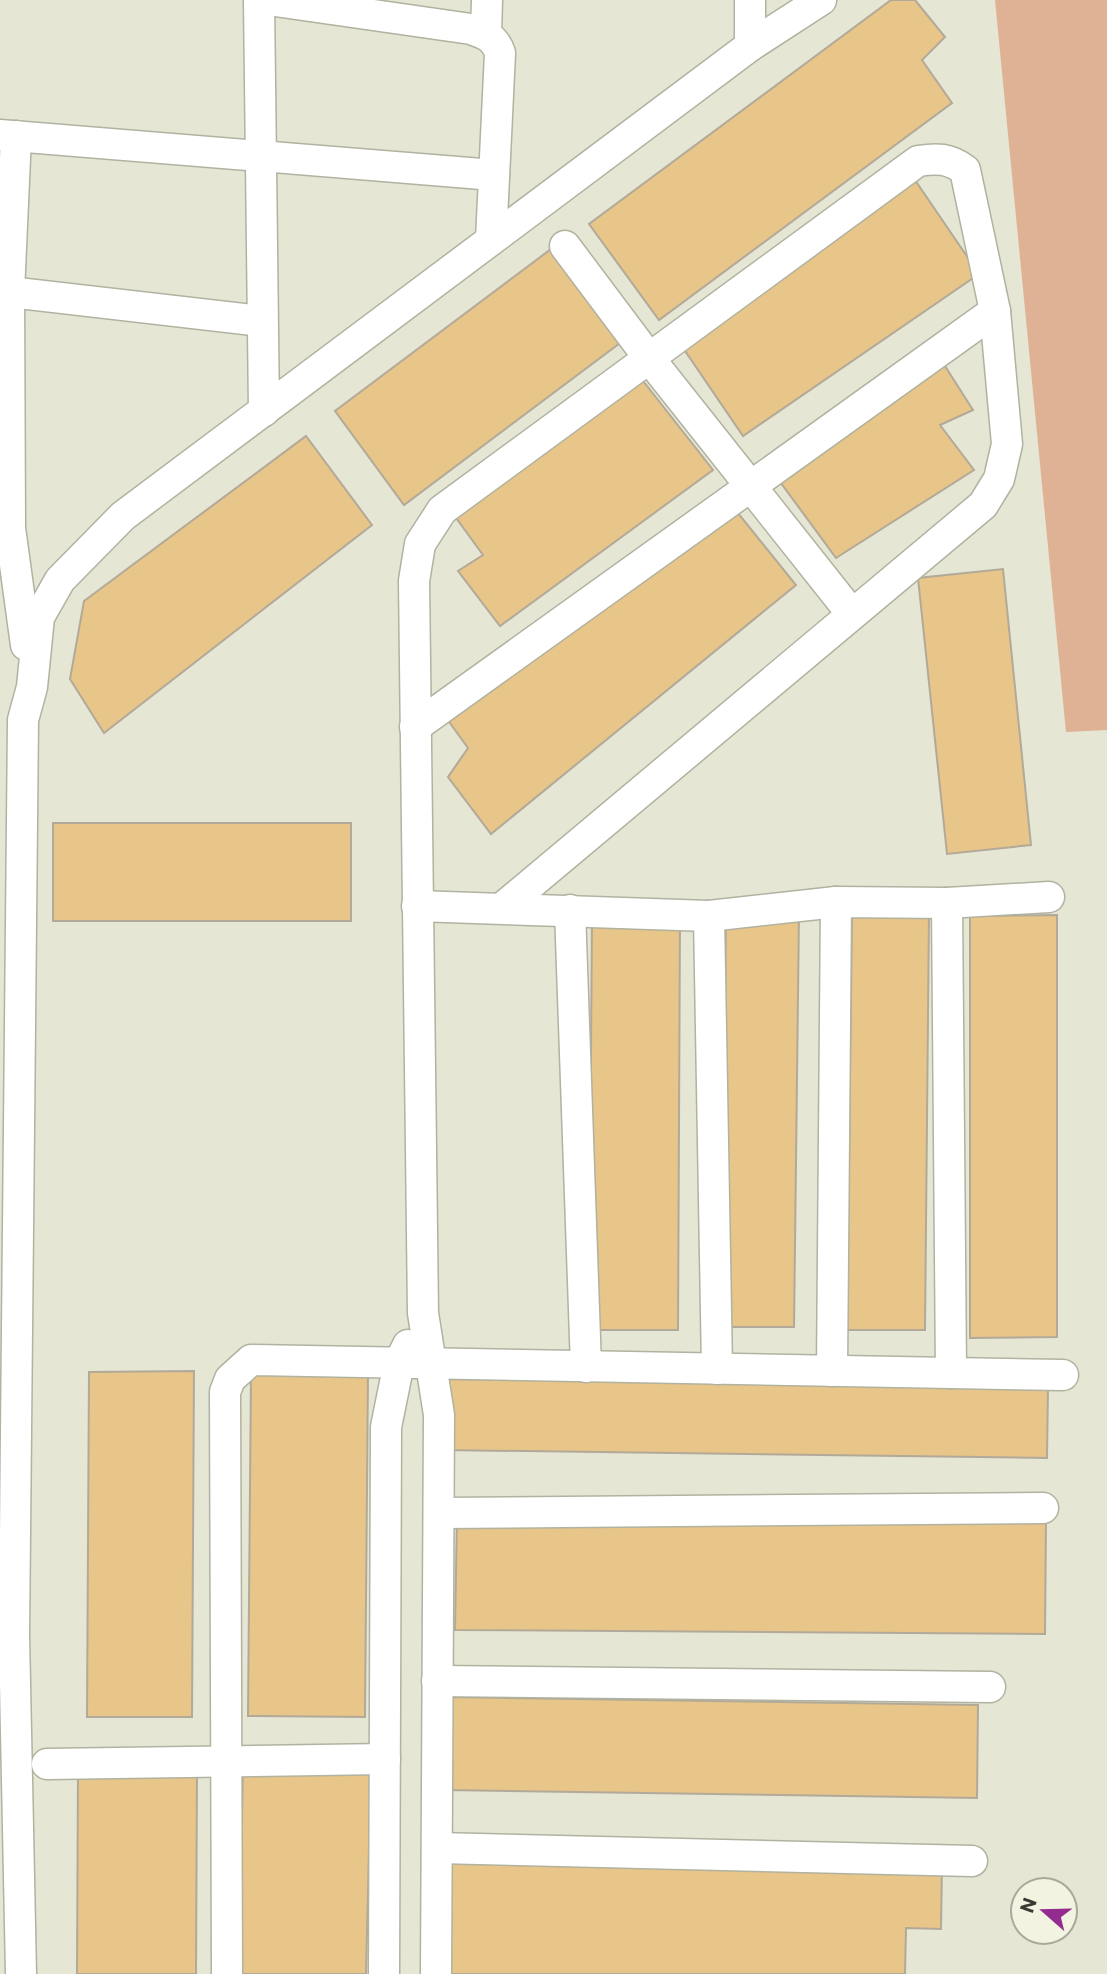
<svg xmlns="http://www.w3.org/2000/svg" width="1107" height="1974" viewBox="0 0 1107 1974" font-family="Commissioner,sans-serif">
<rect width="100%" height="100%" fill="#e5e6d4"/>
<path fill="#dfb195" d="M995,0h112v730l-41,2z"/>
<g fill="#e8c588" stroke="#b2a999" stroke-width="2">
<path d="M891,0h24l30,37 -23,23 30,43 -293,217 -70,-96z"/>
<path d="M915,180l64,94 -236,162 -64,-94z"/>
<path d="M551,249l69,94 -216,162 -69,-94z"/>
<path d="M938,355l35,55 -33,15 34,45 -138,88 -61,-83z"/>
<path d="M640,377l73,93 -213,156 -42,-55 25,-16 -32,-44z"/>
<path d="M306,436l66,89 -268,208 -34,-54 14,-78z"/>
<path d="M725,497l71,88 -305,249 -43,-57 20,-29 -21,-29z"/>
<path d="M1003,569l28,276 -84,9 -29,-276z"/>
<rect x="53" y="823" width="298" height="98"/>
<path d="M726,913h73l-5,414h-72z"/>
<path d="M852,913h77l-4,417h-78z"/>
<path d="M592,914l88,1 -2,415h-89z"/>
<path d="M1057,915v422l-87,1v-422z"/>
<path d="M194,1371l-2,346h-105l2,-345z"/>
<path d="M251,1373h117l-3,344 -117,-1z"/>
<path d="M444,1379l604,8 -1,71 -604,-8z"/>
<path d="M457,1516l589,4 -1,114 -590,-4z"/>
<path d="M447,1697l531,8 -1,93 -532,-8z"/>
<path d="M243,1766l128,2 -5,206h-127z"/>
<path d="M78,1769h119l-1,205h-119z"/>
<path d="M452,1852l490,12 -1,65 -35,-1 -1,46h-456z"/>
</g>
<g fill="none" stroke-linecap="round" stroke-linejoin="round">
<defs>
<g id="minor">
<path d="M259,0l5,411"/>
<path d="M268,0l203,29c15,5 24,9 29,24l-9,187"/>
<path d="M750,0v46"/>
<path d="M486,33l1,-33"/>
<path d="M0,135l494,40"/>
<path d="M16,136l-7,156 1,236 16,117"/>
<path d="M565,246l84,112 203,256"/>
<path d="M0,291l262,30"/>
<path d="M415,727l580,-416"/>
<path d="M947,903l4,470"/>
<path d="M417,906l292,10 127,-14 111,1 102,-6"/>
<path d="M570,910l16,457"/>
<path d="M709,916l8,453"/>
<path d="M832,1371l4,-469"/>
<path d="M439,1513l604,-5"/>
<path d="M437,1681l553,6"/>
<path d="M47,1764l338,-5"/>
<path d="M437,1848l535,13"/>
<path d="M21,1974l-7,-339 9,-915 9,-33 7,-70 21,-37 63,-64 627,-470 71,-46"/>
<path d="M227,1974l-2,-582 5,-13 21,-19 812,15"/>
<path d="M384,1974l2,-547 13,-64 9,-18"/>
<path d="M436,1974l3,-559 -16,-102 -9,-732 6,-37 22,-34 476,-349c19,-3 31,-3 47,9l30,141 12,133 -8,35 -16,26 -481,403"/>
</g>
</defs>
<use href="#minor" stroke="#b1b2a0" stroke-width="33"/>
<use href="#minor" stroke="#fff" stroke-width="30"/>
</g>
<g transform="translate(1044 1911) rotate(290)"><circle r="33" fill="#f2f3e1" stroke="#a8a99b" stroke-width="2"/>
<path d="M0-5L12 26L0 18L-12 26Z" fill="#942b8f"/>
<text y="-10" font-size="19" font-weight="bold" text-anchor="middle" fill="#393a32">N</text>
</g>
</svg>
